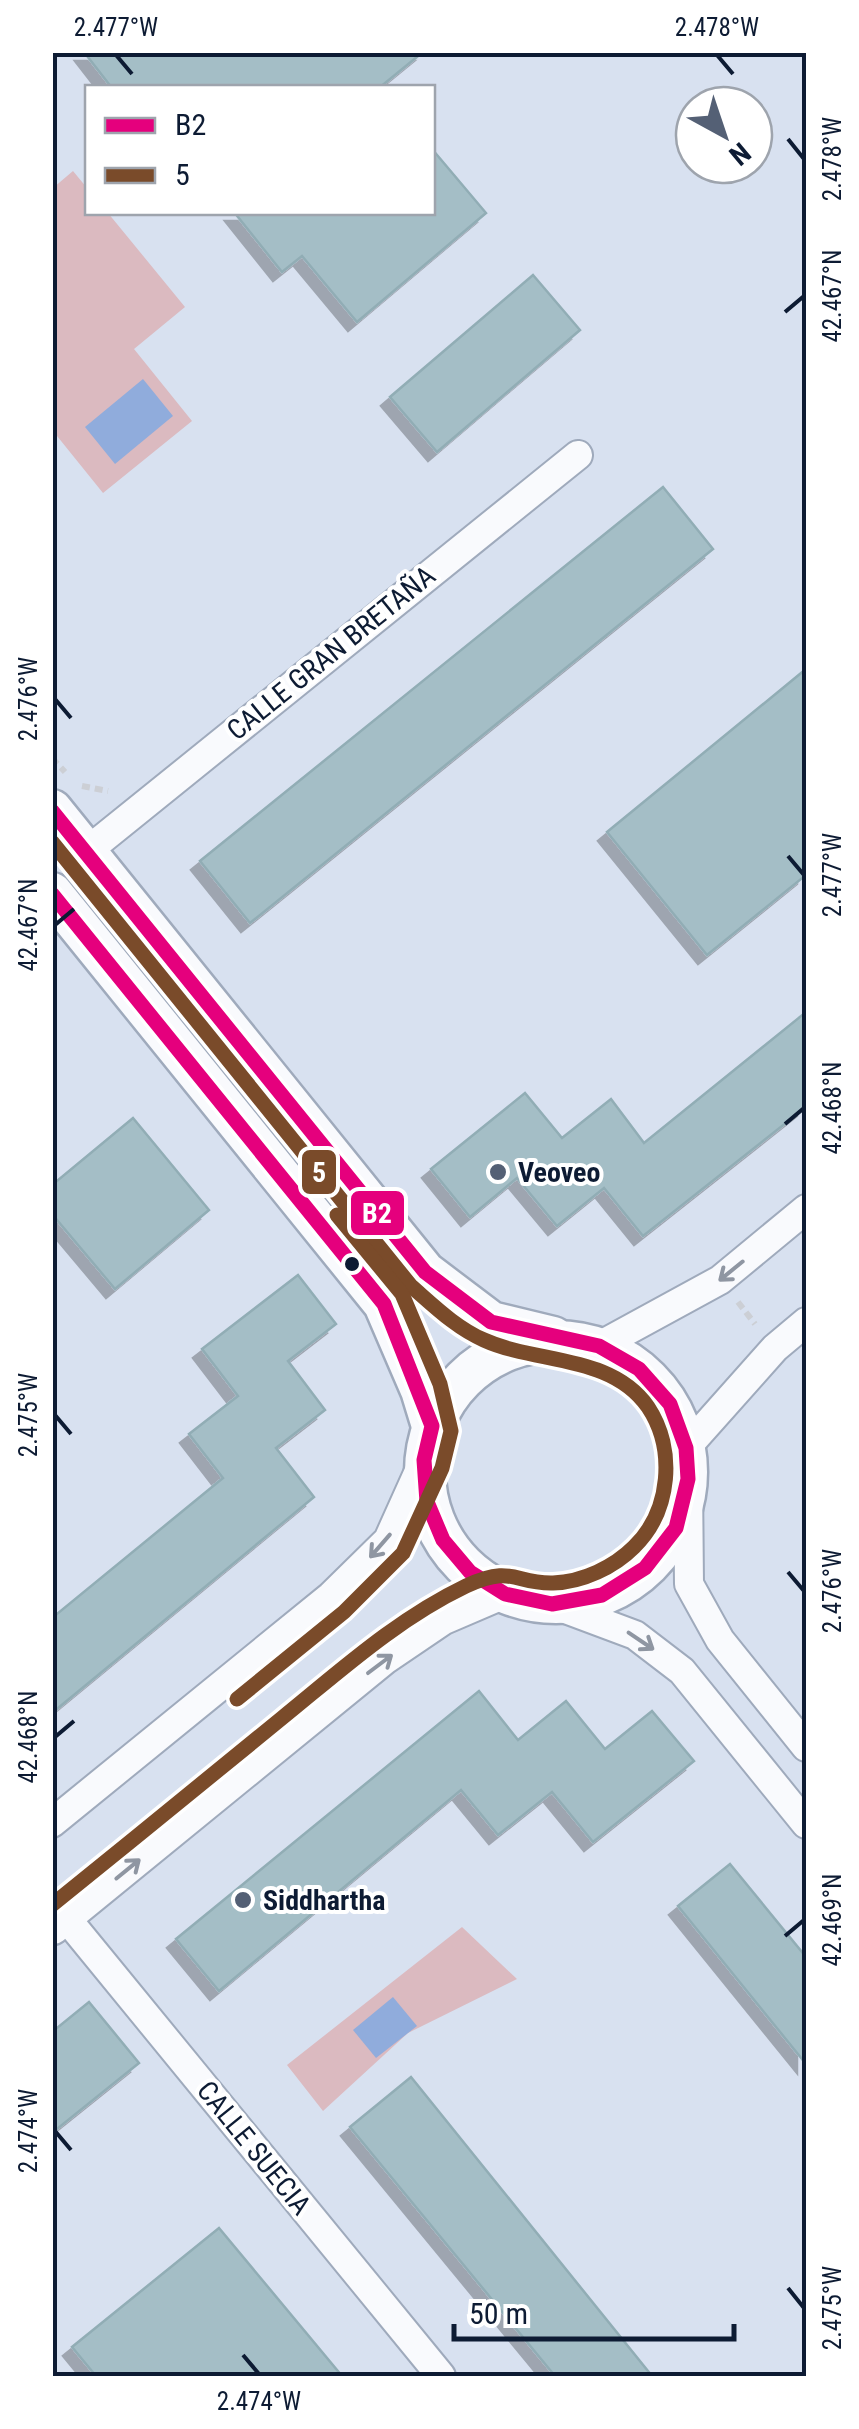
<svg xmlns="http://www.w3.org/2000/svg" width="859" height="2429" viewBox="0 0 859 2429" font-family="'Roboto Condensed',sans-serif">
<defs>
<filter id="shadow"><feDropShadow dx="-9" dy="9" stdDeviation="0" flood-color="#0004"/></filter>
</defs>
<rect width="100%" height="100%" fill="#d8e1f0"/>
<g fill="#dbbac0">
<path d="M73,171l14,17 1,24 20,1 77,94 -51,42 58,72 -89,72 -50,-62v-243z"/>
<path d="M462,1927l55,52 -109,54 -85,78 -36,-46z"/>
</g>
<g fill="#90acdc">
<path d="M143,379l30,37 -58,48 -30,-37z"/>
<path d="M393,1997l24,29 -41,32 -23,-28z"/>
</g>
<g fill="#a4bec6" stroke="#91adb5" stroke-width="2.5" filter="url(#shadow)">
<path d="M84,52h339l-44,36h-267z"/>
<path d="M432,149l54,64 -129,109 -55,-66 -20,16 -48,-60h198z"/>
<path d="M533,275l47,55 -143,122 -47,-55z"/>
<path d="M663,487l50,62 -463,374 -50,-62z"/>
<path d="M806,669v206l-99,80 -100,-123z"/>
<path d="M806,1012v95l-163,129 -39,-48 -47,38 -40,-48 -47,39 -39,-48 94,-76 37,45 49,-39 33,44z"/>
<path d="M133,1118l76,92 -94,79 -63,-75v-29z"/>
<path d="M298,1275l38,49 -48,37 37,49 -49,38 38,49 -262,216v-95l171,-140 -34,-44 49,-38 -36,-47z"/>
<path d="M479,1691l39,49 48,-39 39,48 47,-38 42,50 -101,81 -41,-50 -54,43 -37,-45 -242,201 -43,-52z"/>
<path d="M730,1864l76,93v107l-128,-158z"/>
<path d="M89,2002l50,61 -87,70v-101z"/>
<path d="M411,2077l241,299h-97l-205,-249z"/>
<path d="M219,2228l123,148h-246l-24,-29z"/>
</g>
<g fill="none" stroke-linecap="round" stroke-linejoin="round">
<defs>
<g id="street">
<path d="M86,852l492,-397"/>
<path d="M599,1346l121,-66 86,-71"/>
<path d="M686,1448l89,-100 31,-26"/>
<path d="M688,1479l1,105 31,56 86,107"/>
<path d="M552,1604l83,31 47,36 124,153"/>
<path d="M52,1823l279,-227 57,-56 36,-80"/>
<path d="M67,1919l374,457"/>
<path d="M54,1930l331,-270 59,-40 61,-26"/>
</g>
<g id="secondary">
<path d="M52,810l373,462 66,50 62,15"/>
<path d="M52,893l332,411 37,86 11,36"/>
<circle cx="556" cy="1472" r="131"/>
</g>
</defs>
<use href="#street" stroke="#9faabc" stroke-width="32"/>
<use href="#secondary" stroke="#9faabc" stroke-width="45"/>
<g stroke="#cccfd5" stroke-width="6" stroke-dasharray="8 5" stroke-linecap="butt">
<path d="M52,758l13,14"/>
<path d="M82,786l26,5"/>
<path d="M738,1302l17,22"/>
</g>
<use href="#street" stroke="#f9fafd" stroke-width="28"/>
<use href="#secondary" stroke="#f9fafd" stroke-width="40"/>
<defs>
<path id="bus-1" d="M52,811l373,461 66,50 108,24 40,23 31,35 16,44 2,31 -12,49 -31,40 -43,27 -50,9 -47,-10 -35,-22 -27,-32 -16,-38 -3,-42 8,-34 -48,-122 -332,-410"/>
<g id="bus-2">
<path d="M52,842l359,444c22,19 45,42 73,54 53,24 127,14 164,67 28,42 23,104 -14,140 -20,20 -51,35 -81,36 -39,1 -40,-19 -87,3 -69,33 -126,85 -184,132 -77,63 -153,125 -230,187"/>
<path d="M237,1699l107,-87 59,-59 39,-85 9,-37 -11,-47 -38,-90 -65,-79"/>
</g>
</defs>
<use href="#bus-1" stroke="#fff" stroke-width="22"/>
<use href="#bus-2" stroke="#fff" stroke-width="22"/>
<use href="#bus-1" stroke="#e5007d" stroke-width="15"/>
<use href="#bus-2" stroke="#7a4b2a" stroke-width="15"/>
</g>
<defs><path id="oneway-shaft" d="M-6 0H5M1.5-3L5.5 0L1.5 3" fill="none" stroke-width="1.6" stroke-linecap="round" stroke-linejoin="round" transform="scale(2.5)"/></defs>
<g stroke="#8f96a2">
<use href="#oneway-shaft" transform="translate(731 1271) rotate(141)"/>
<use href="#oneway-shaft" transform="translate(380 1546) rotate(131)"/>
<use href="#oneway-shaft" transform="translate(641 1641) rotate(34)"/>
<use href="#oneway-shaft" transform="translate(380 1664) rotate(-37)"/>
<use href="#oneway-shaft" transform="translate(128 1869) rotate(-39)"/>
</g>
<path fill="none" stroke="#0d1b33" stroke-width="4" d="M116,55l16,19M717,55l16,19M788,139l16,20M785,312l19,-16M55,699l16,19M788,856l16,19M55,925l19,-16M785,1124l19,-16M55,1415l16,19M788,1572l16,19M55,1737l19,-16M785,1936l19,-16M55,2131l16,19M788,2288l16,20M243,2355l16,19"/>
<g fill="#546075" stroke="#fff" stroke-width="4">
<circle cx="498" cy="1172" r="10"/>
<circle cx="243" cy="1900" r="10"/>
</g>
<circle fill="#0d1b33" stroke="#fff" stroke-width="4" cx="352" cy="1264" r="9"/>
<g text-anchor="middle" dominant-baseline="central" stroke-width="8" stroke-linejoin="round" paint-order="stroke">
<g font-size="28" fill="#0d1b33" stroke="#fff">
<text transform="translate(331 653) rotate(-39)">CALLE GRAN BRETAÑA</text>
<text transform="translate(254 2148) rotate(51)">CALLE SUECIA</text>
</g>
<g font-size="28" font-weight="bold" fill="#0d1b33" stroke="#fff" text-anchor="start">
<text x="518" y="1172">Veoveo</text>
<text x="263" y="1900">Siddhartha</text>
</g>
</g>
<g stroke="#fff" stroke-width="4">
<rect x="300" y="1148" width="38" height="48" rx="10" fill="#7a4b2a"/>
<rect x="349" y="1189" width="57" height="48" rx="10" fill="#e5007d"/>
</g>
<g font-size="28" text-anchor="middle" font-weight="bold" fill="#fff">
<text x="319" y="1182">5</text>
<text x="377" y="1223">B2</text>
</g>
<rect width="859" height="2429" fill="none" stroke="#ffffff" stroke-width="110"/>
<rect x="85" y="85" width="350" height="130" fill="#ffffff" stroke="#9ea4ad" stroke-width="2.5"/>
<rect x="105" y="118" width="50" height="15" fill="#e5007d" stroke="#9ea4ad" stroke-width="2.5"/>
<text x="175" y="135" font-size="30" fill="#0d1b33">B2</text>
<rect x="105" y="168" width="50" height="15" fill="#7a4b2a" stroke="#9ea4ad" stroke-width="2.5"/>
<text x="175" y="185" font-size="30" fill="#0d1b33">5</text>
<g transform="translate(724 135) rotate(140)"><circle r="48" fill="#ffffff" stroke="#9ea4ad" stroke-width="2.5"/>
<path d="M0-8L18 38L0 25L-18 38Z" fill="#546075"/>
<text y="-15" font-size="28" font-weight="bold" text-anchor="middle" fill="#0d1b33">N</text>
</g>
<path d="M454 2324v15h280v-15" fill="none" stroke="#0d1b33" stroke-width="5"/>
<text x="469" y="2324" font-size="30" fill="#0d1b33" stroke="#ffffff" stroke-width="8" paint-order="stroke">50 m</text>
<rect x="55" y="55" width="749" height="2319" fill="none" stroke="#0d1b33" stroke-width="4"/>
<g font-size="25" text-anchor="middle" fill="#0d1b33">
<text x="116" y="36">2.477°W</text>
<text x="717" y="36">2.478°W</text>
<text transform="translate(832 159) rotate(-90)" y="9">2.478°W</text>
<text transform="translate(832 296) rotate(-90)" y="9">42.467°N</text>
<text transform="translate(28 699) rotate(-90)" y="9">2.476°W</text>
<text transform="translate(832 875) rotate(-90)" y="9">2.477°W</text>
<text transform="translate(28 925) rotate(-90)" y="9">42.467°N</text>
<text transform="translate(832 1108) rotate(-90)" y="9">42.468°N</text>
<text transform="translate(28 1415) rotate(-90)" y="9">2.475°W</text>
<text transform="translate(832 1591) rotate(-90)" y="9">2.476°W</text>
<text transform="translate(28 1737) rotate(-90)" y="9">42.468°N</text>
<text transform="translate(832 1920) rotate(-90)" y="9">42.469°N</text>
<text transform="translate(28 2131) rotate(-90)" y="9">2.474°W</text>
<text transform="translate(832 2308) rotate(-90)" y="9">2.475°W</text>
<text x="259" y="2410">2.474°W</text>
</g>
</svg>
